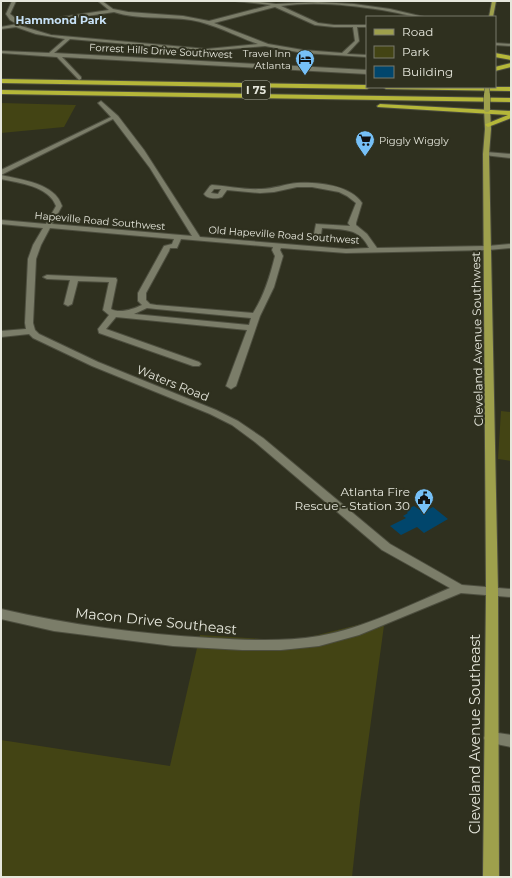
<svg xmlns="http://www.w3.org/2000/svg" width="512" height="878" viewBox="0 0 512 878" font-family="Montserrat,sans-serif">
<rect width="100%" height="100%" fill="#2f301f"/>
<g fill="#434414">
<path d="M1,103l75,2 -12,22 -63,6z"/>
<path d="M501,411l10,1v49l-13,-2z"/>
<path d="M385,618l-25,184 -8,75h-351v-137l169,26 30,-131 94,6z"/>
</g>
<path fill="#01466c" d="M414,506l9,6 10,-5 15,12 -24,14 -7,-6 -16,8 -11,-9 16,-8 -3,-2 5,-3 -3,-3z"/>
<g fill="none" stroke-linecap="round" stroke-linejoin="round">
<defs>
<g id="minor">
<path d="M12,1h4l-6,13 12,9 87,-13 -11,-9h4l11,8 15,3 55,4 26,5 62,-16 -36,-4h17l24,3 42,-2 36,2 36,5 34,8c-14,0 -28,-5 -42,-7 -33,-5 -68,-9 -101,-4l37,17 16,2h33v2h-10l2,14 -12,13 20,1v2l-64,-4 -38,-7 -58,5 -137,-12 -16,14 313,17v4l-305,-17 19,20v2l-2,1 -22,-23 -56,-4v-2l48,2 16,-14 -29,-5 -20,-7 -15,2v-2l16,-3 -7,-4 -4,-6zM275,7l40,18 19,2h19l2,14 -13,12 -39,-3 -35,-6 -54,-21zM114,12c24,8 51,4 77,8 24,4 44,16 67,24l-51,5 -156,-14 -30,-9z"/>
<path d="M495,43l16,1v2l-16,-1z"/>
<path d="M101,101l17,15 26,34 56,87 146,12 23,-1c-10,-21 -26,-18 -47,-20l-2,13h-3l-4,-2 3,-15 34,2 -2,-3 8,-20 -9,-7 -8,-4 -27,-5h-15l-23,5 -14,1 -33,-3 -5,7c-5,2 -15,2 -18,-3l6,-8 2,-1c16,1 33,5 49,4 13,0 24,-5 36,-6 21,-1 53,2 65,20l-6,20v2l11,9 10,14 111,-2 23,-2v4l-23,2 -142,3 -65,-5 -1,2 3,6 -9,31 -14,29 -24,70 -5,3 -5,-3 21,-56 -131,-13 -10,12 93,33 2,2 -2,2h-6l-94,-33 -1,-4 11,-14 -6,-5 6,-28 -31,-1 -6,23 -4,2 -4,-2 6,-24 -23,-1 -4,-2 4,-2 69,3 1,2 -6,29c9,5 22,0 31,-4l-4,-4v-8l26,-47 8,-2 2,-5 -124,-11 -9,17 -5,14 -3,64 2,7 4,4 59,28 118,48 22,11 25,17 127,106 72,41 49,4v8l-50,-4 -102,42 -40,11 -38,4h-39l-69,-4 -119,-15 -53,-12v-10c69,16 139,25 209,29 36,2 73,4 109,-2 45,-8 88,-30 131,-48l-68,-38 -127,-108 -23,-17 -22,-11 -118,-48 -59,-28 -4,-4 -28,3v-6l25,-2 -1,-6 3,-64 5,-14 10,-17 -42,-4v-4l45,4 10,-18c-7,-20 -37,-23 -55,-27v-4c21,5 54,8 61,31l-10,18 140,12 -42,-68 -37,-49 -112,56v-5l110,-53 -13,-14zM214,189h7l-3,5 -7,-1zM181,239l92,8 -1,3 3,6c-5,20 -11,40 -22,57l-97,-8 -6,-1 -4,-4v-7l23,-42 1,-3h7zM147,308l9,1 95,9 -2,7 -115,-11z"/>
<path d="M486,152l25,2v4l-27,-3 -1,-1z"/>
<path d="M491,732l20,3v12l-25,-5 -2,-4 2,-4z"/>
</g>
<g id="major">
<path d="M492,1h4l-3,16h-4z"/>
<path d="M487,107l3,2 1,20 -2,25 9,437 1,286h-16l3,-286 -3,-437 2,-25 -1,-20z"/>
</g>
<g id="highway">
<path d="M495,53l16,3v4l-16,-3z"/>
<path d="M511,63v4l-16,4v-4z"/>
<path d="M1,79l366,6v2h3l-3,2 -366,-6z"/>
<path d="M383,87h128v4l-125,-2z"/>
<path d="M1,90l510,8v4l-510,-8z"/>
<path d="M380,104l131,7v7l-23,9 -3,-2 1,-1 22,-9 -130,-8 -1,-1z"/>
</g>
</defs>
<use href="#minor" stroke="#4d4e3f" stroke-width="2"/>
<use href="#major" stroke="#4d4e3f" stroke-width="2"/>
<use href="#highway" stroke="#4d4e3f" stroke-width="2"/>
<use href="#minor" fill="#7b7d69" fill-rule="evenodd"/>
<use href="#major" fill="#9ea04c" fill-rule="evenodd"/>
<use href="#highway" fill="#b5b739" fill-rule="evenodd"/>
<defs>
<path id="major-bridge-far1" d="M487,87v9"/>
<path id="major-bridge" d="M487,95v14"/>
</defs>
<use href="#major-bridge-far1" stroke="#4d4e3f" stroke-width="6" stroke-linecap="butt"/>
<use href="#major-bridge" stroke="#4d4e3f" stroke-width="7" stroke-linecap="butt"/>
<use href="#major-bridge-far1" stroke="#9ea04c" stroke-width="5"/>
<use href="#major-bridge" stroke="#9ea04c" stroke-width="6"/>
</g>
<defs>
<symbol id="hotel-pin" viewBox="-11 -11 22 30"><path d="M0 17L-7.5 6A9.5 9.5 0 1 1 7.5 6Z" fill="#76c0f7" stroke="#2f301f"/><path d="M-6-4.5h1.5V1H6V5H4.5V3h-9V5H-6ZM-4 0a1.8 1.8 0 1 1 3.6 0ZM.5 0V-2.5h3Q6-2.5 6 0Z" fill="#111"/></symbol>
<symbol id="supermarket-pin" viewBox="-11 -11 22 30"><path d="M0 17L-7.5 6A9.5 9.5 0 1 1 7.5 6Z" fill="#76c0f7" stroke="#2f301f"/><path d="M-6-5.5h2.5l.6 2H6L4.5 2H-2.5L-4.4-4H-6ZM-1.5 3.2a1.3 1.3 0 1 0 .1 0ZM3 3.2a1.3 1.3 0 1 0 .1 0Z" fill="#111"/></symbol>
<symbol id="civic-pin" viewBox="-11 -11 22 30"><path d="M0 17L-7.5 6A9.5 9.5 0 1 1 7.5 6Z" fill="#76c0f7" stroke="#2f301f"/><path d="M-.6-6.5H3V-4.5H.6V-3L4-1V1h2V6H-6V1h2V-1L-.6-3ZM-1.2 2.5V6h2.4V2.5Z" fill="#111"/></symbol>
</defs>
<g fill-rule="evenodd">
<use href="#hotel-pin" x="294" y="48" width="22" height="30"/>
<use href="#supermarket-pin" x="354" y="129" width="22" height="30"/>
<use href="#civic-pin" x="413" y="487" width="22" height="30"/>
</g>
<g text-anchor="middle" dominant-baseline="central" stroke-width="4" stroke-linejoin="round" paint-order="stroke">
<g font-size="10" fill="#e6e7dc" stroke="#2f301f">
<text transform="translate(161 51) rotate(3)">Forrest Hills Drive Southwest</text>
<text transform="translate(100 221) rotate(5)">Hapeville Road Southwest</text>
<text transform="translate(284 235) rotate(4)">Old Hapeville Road Southwest</text>
</g>
<g font-size="10" fill="#e6e7dc" stroke="#2f301f" text-anchor="end">
<text x="291" y="53">Travel Inn<tspan x="291" dy="12">Atlanta</tspan></text>
<text x="379" y="140" text-anchor="start">Piggly Wiggly</text>
</g>
<g font-size="11" font-weight="bold" fill="#c7e1f6" stroke="#2f301f">
<text x="61" y="20">Hammond Park</text>
</g>
<rect fill="#2f301f" stroke="#afb0a3" stroke-width="1" x="242" y="81" width="28" height="18" rx="3"/>
<g font-size="11" font-weight="bold" fill="#e6e7dc">
<text x="256" y="90">I 75</text>
</g>
<g font-size="12" fill="#e6e7dc" stroke="#2f301f">
<text transform="translate(477 339) rotate(-91)">Cleveland Avenue Southwest</text>
<text transform="translate(173 383) rotate(22)">Waters Road</text>
</g>
<g font-size="12" fill="#e6e7dc" stroke="#2f301f" text-anchor="end">
<text x="410" y="491">Atlanta Fire<tspan x="410" dy="14">Rescue - Station 30</tspan></text>
</g>
<g font-size="14" fill="#e6e7dc" stroke="#2f301f">
<text transform="translate(156 621) rotate(6)">Macon Drive Southeast</text>
<text transform="translate(475 734) rotate(-90)">Cleveland Avenue Southeast</text>
</g>
</g>
<rect width="512" height="878" fill="none" stroke="#e6e7dc" stroke-width="4"/>
<rect x="366" y="16" width="130" height="72" fill="#2f301f" stroke="#78796b"/>
<rect x="374" y="29" width="20" height="6" fill="#9ea04c" stroke="#78796b"/>
<text x="402" y="36" font-size="12" fill="#e6e7dc">Road</text>
<rect x="374" y="46" width="20" height="12" fill="#434414" stroke="#78796b"/>
<text x="402" y="56" font-size="12" fill="#e6e7dc">Park</text>
<rect x="374" y="66" width="20" height="12" fill="#01466c" stroke="#78796b"/>
<text x="402" y="76" font-size="12" fill="#e6e7dc">Building</text>
</svg>
